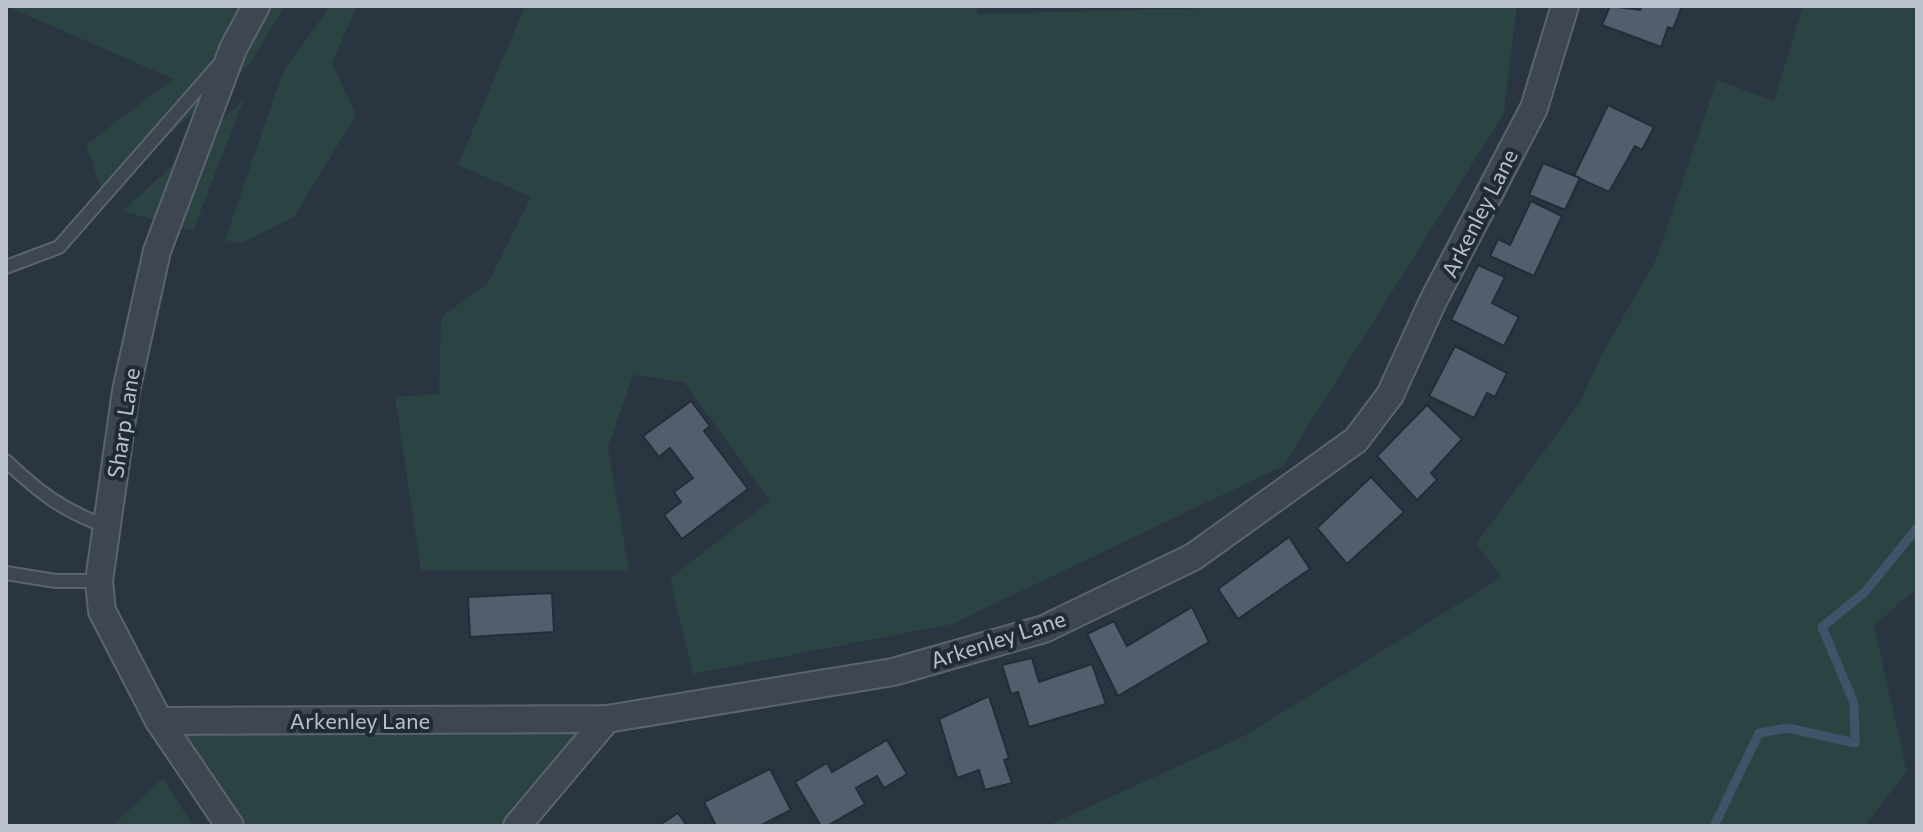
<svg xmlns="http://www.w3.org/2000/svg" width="1923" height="832" viewBox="0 0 1923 832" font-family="Commissioner,sans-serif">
<rect width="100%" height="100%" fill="#293541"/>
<g fill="#2c4343">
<path d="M6,6h279l-36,59 -147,127 -16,-47 87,-66z"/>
<path d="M330,6h27l-25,57 24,52 -62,102 -54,27 -15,-4 58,-168z"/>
<path d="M525,6h452v8l315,-8h225l-13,107 -221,353 -331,158 -259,50 -23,-96 100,-77 -86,-119 -51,-7 -25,72 21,124h-208l-26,-174 44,-3 2,-77 47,-34 43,-86 -73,-32z"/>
<path d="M1803,6h114v582l-43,38 33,145 -42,55h-818l197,-90 258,-159 -26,-33 104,-142 23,-50 53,-92 61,-180 57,21z"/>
<path d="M244,99l-51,132 -70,-20z"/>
<path d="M159,715l447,3 -91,108h-281z"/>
<path d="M163,778l30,48h-81z"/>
</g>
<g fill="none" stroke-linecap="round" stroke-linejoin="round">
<path stroke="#405369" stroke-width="9" d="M1714,826l45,-93 29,-5 67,15 -1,-40 -32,-76 43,-35 52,-64"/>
</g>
<g fill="#525e6c" stroke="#232d38" stroke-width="2">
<path d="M1610,6l30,4 2,-4h40l-9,23 -5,-2 -7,20 -59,-22z"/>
<path d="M1608,105l46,22 -12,23 -7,-4 -26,46 -35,-16z"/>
<path d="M1543,163l37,15 -15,32 -36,-15z"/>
<path d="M1531,201l31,15 -28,60 -44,-20 8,-17 12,6z"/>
<path d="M1478,265l27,12 -13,26 27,14 -15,29 -53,-26z"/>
<path d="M1455,346l52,27 -12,24 -8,-4 -13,25 -45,-22z"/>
<path d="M691,401l19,25 -6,5 44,58 -66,50 -18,-24 17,-13 -7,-10 19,-14 -23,-30 -11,9 -16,-21z"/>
<path d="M1427,405l35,34 -31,34 6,7 -20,20 -40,-44z"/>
<path d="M1371,477l33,35 -57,52 -30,-36z"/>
<path d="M1289,537l21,32 -72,50 -20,-30z"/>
<path d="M552,593l2,39 -84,5 -2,-40z"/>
<path d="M1192,607l17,35 -91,54 -31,-62 27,-13 13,25z"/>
<path d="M1032,658l7,24 53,-18 14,40 -77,23 -11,-35 -7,2 -9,-29z"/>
<path d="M989,696l20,62 -5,2 8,23 -27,7 -6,-20 -22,8 -18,-59z"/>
<path d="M887,740l20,34 -23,14 -7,-12 -21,12 9,16 -38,22h-6l-26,-44 32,-19 5,9z"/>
<path d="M770,769l21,41 -32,16h-43l-12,-24z"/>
<path d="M678,813l9,13h-29z"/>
</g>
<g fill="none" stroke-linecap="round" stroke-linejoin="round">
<defs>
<g id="lane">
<path d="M6,267l53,-20 158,-180"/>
<path d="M6,461c34,32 57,50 102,66"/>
<path d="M6,573l50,8h43"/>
</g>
<g id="street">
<path d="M159,721l448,-2 286,-47 151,-43 149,-72 163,-117 34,-45 43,-94 101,-193 31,-102"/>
<path d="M230,826l-71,-105 -57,-110 -3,-30 27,-190 31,-140 76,-202 23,-43"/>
<path d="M517,826l90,-107"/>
</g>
</defs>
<use href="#lane" stroke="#5b646e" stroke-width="16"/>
<use href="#street" stroke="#5b646e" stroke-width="30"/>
<use href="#lane" stroke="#3d4651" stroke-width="12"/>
<use href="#street" stroke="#3d4651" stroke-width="26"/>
</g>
<g text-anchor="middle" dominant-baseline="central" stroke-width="8" stroke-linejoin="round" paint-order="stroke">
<g font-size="22" fill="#bac1cb" stroke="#212b37">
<text transform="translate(1479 213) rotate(-63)">Arkenley Lane</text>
<text transform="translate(123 423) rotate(-81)">Sharp Lane</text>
<text transform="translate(998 639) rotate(-18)">Arkenley Lane</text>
<text x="360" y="720">Arkenley Lane</text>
</g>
</g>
<rect width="1923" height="832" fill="none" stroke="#bac1cb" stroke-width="16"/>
</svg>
